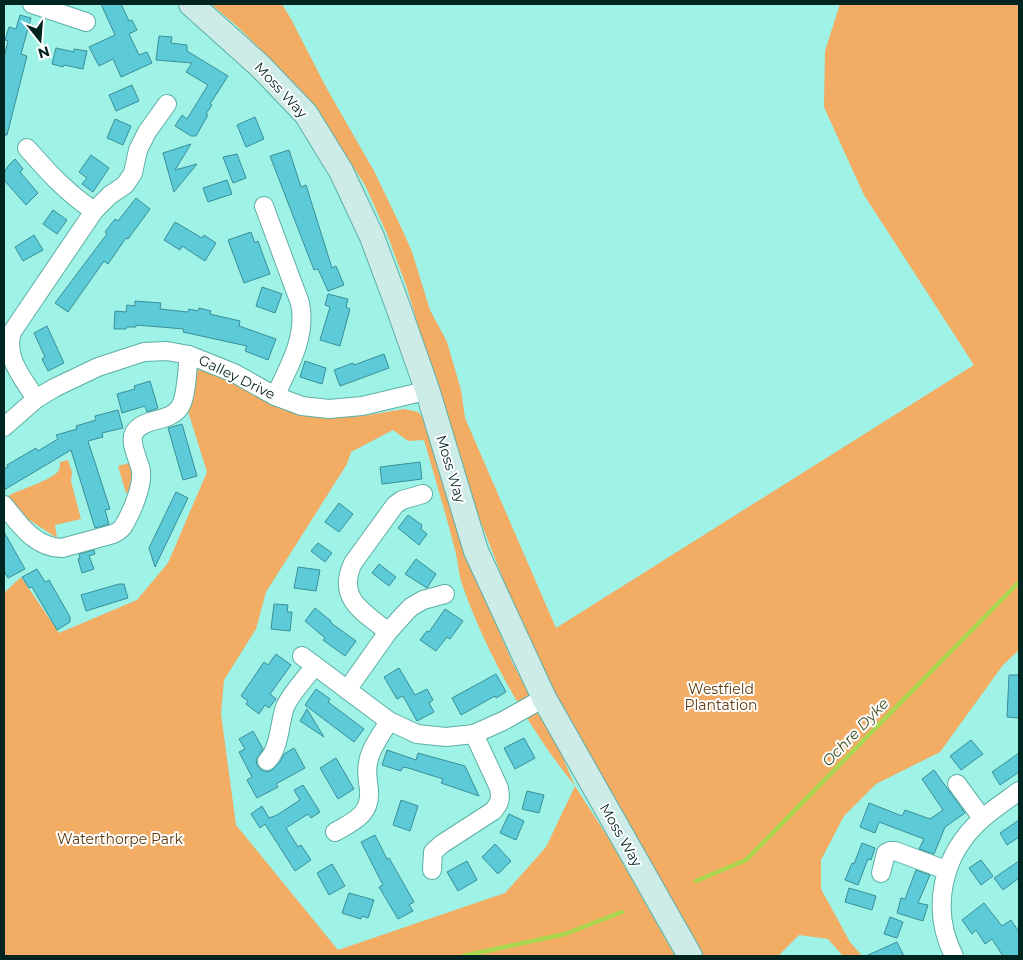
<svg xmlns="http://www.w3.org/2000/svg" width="1023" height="960" viewBox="0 0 1023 960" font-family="Montserrat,sans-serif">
<rect width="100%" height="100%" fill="#9ef2e6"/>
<g fill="#f2ac63" fill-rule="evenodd">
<path d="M211,4h71l9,15 36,70 47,82 28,58 10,23 18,58 17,32 14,48 4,28 91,210 418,-263 -110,-170 -40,-88 1,-56 15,-47h179v646l-16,15 -63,87 -64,32 -32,32 -23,44v29l29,53 12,14h-19l-15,-17 -29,-4 -21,21h-77l-142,-248 -32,-68 -67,-171 -53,-181 -20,-54 -22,-49 -42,-64 -23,-32 -61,-61z"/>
<path d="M199,369h11l69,38 24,7 27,4 32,-2 42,-7 14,3 4,5 32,100 26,70 33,77 45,82 17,40 34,53 66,117h-671v-363l17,-16 38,56 78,-33 31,-37 39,-91 -20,-64 4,-29zM393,430l15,11 16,-1c10,35 21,71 30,106 4,13 4,26 8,38 24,69 67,145 113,202l-29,61 -41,46 -167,57 -102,-125 -15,-111 3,-34 32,-51 10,-37 81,-128 4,-12z"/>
<path d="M68,460l4,12 -1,9 10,38 -26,6 2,13 -29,-19 -20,-23c12,-7 46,-16 51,-26 1,-2 1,-6 1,-8z"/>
<path d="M133,462l1,27 -8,4 -8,-27z"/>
</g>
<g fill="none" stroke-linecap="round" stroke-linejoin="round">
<g stroke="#acd851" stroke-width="4.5">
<path d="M696,881l50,-21 273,-278"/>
<path d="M463,956l102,-22 57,-22"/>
</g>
</g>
<g fill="#5ccad7" stroke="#398f99">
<path d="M101,4h20l8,17 3,-1 5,10 -8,4 10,21 8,-3 5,11 -31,14 -8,-18 -14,7 -10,-19 26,-12z"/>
<path d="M20,15l11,3 -10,36 6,2 -20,79h-3v-78l4,-16 -3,-1 4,-13 7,2z"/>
<path d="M159,36l13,1 -1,6 16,2v6l41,25 -18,28 2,1 -6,9 2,1 -12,21h-5l-16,-10 7,-11 5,4 21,-34 -22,-13 6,-9 -36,-3z"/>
<path d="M56,48l18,4v-3l13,2 -4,18 -19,-4 -1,2 -11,-3z"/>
<path d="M132,85l7,16 -23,10 -7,-16z"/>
<path d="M255,117l9,22 -18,8 -9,-22z"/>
<path d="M115,119l16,7 -8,19 -16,-7z"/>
<path d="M191,144l-16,26 22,-6 -23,28 -11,-39z"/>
<path d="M289,150l12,37 5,-2 26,83 4,-2 8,19 -16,6 -10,-22 -4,1 -44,-114z"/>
<path d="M237,154l9,24 -13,5 -10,-26z"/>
<path d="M91,155l18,13 -16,24 -11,-8 5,-6 -8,-6z"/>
<path d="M15,159l8,10 -3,3 18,21 -12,12 -22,-25v-7l4,-7z"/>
<path d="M227,180l5,14 -24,8 -5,-14z"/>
<path d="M136,198l14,11 -22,30 -2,-1 -18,26 -4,-3 -36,51 -13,-9 52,-69 -2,-2 10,-13 3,2z"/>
<path d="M53,210l14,10 -10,14 -14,-10z"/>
<path d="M175,222l27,16 2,-3 12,8 -11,18 -23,-15 -2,4 -16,-10z"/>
<path d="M251,232l4,11 3,-2 12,33 -26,9 -16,-43z"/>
<path d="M34,235l9,15 -20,11 -8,-14z"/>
<path d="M262,287l20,7 -7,19 -19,-7z"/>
<path d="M328,294l20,5 -2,8 4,2 -10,37 -20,-6 10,-33 -5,-2z"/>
<path d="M135,301l26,2 -1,6 28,3 1,-3 9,2 1,-3 12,3 -1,3 30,7 -1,5 37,13 -8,21 -23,-9 2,-5 -64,-14 1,-3 -48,-4v2h-9l-1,2h-12l1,-18 11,1 1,-7 8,1z"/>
<path d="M47,326l17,37 -16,8 -6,-12 3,-2 -11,-24z"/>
<path d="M384,354l5,14 -49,18 -6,-16 19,-7 1,2z"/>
<path d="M305,361l21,7 -4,16 -22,-7z"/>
<path d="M150,381l8,27 -11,4 -2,-6 -23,7 -5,-19 18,-5 -1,-3z"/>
<path d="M118,410l5,18 -21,5 1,4 -15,4 22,68 -5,1 4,14 -14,4 -24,-78 -67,40v-21l4,-2 -1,-2 29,-17 2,3 20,-12 -2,-4 21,-6 -1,-3 20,-6 -1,-4z"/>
<path d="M182,424l15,52 -14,4 -15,-52z"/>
<path d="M420,462l2,17 -40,5 -2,-17z"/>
<path d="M176,492l12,6 -33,69 -6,-19z"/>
<path d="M339,503l14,11 -14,18 -14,-10z"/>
<path d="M408,515l14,10 -1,4 6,5 -8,11 -21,-17z"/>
<path d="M4,532l21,37 -17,9 -4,-7z"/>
<path d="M318,543l14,10 -7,9 -14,-11z"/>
<path d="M94,550l1,4 -6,2 5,13 -12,4 -4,-14 2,-1 -1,-4z"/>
<path d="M416,559l20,15 -9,14 -22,-14z"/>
<path d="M379,564l17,13 -7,9 -17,-13z"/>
<path d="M298,567l22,3 -4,21 -22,-3z"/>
<path d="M37,569l8,13 4,-2 21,37v5l-13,8 -25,-43 -3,1 -7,-11z"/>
<path d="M119,584h5l4,14 -42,13 -5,-16z"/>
<path d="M274,604l14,1 -1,7h5l-2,19 -19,-2z"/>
<path d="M315,608l16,13v2l25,18 -11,15 -22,-16 2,-2 -20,-17z"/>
<path d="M445,609l18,12 -13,18 -3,-2 -11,14 -16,-11 7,-9 2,1z"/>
<path d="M276,654l15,11 -21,29 6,5 -7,9 -4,-3 -6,9 -13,-10 2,-3 -7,-5 23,-34 4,3z"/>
<path d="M399,668l16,27 12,-6 6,11 -4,3 5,9 -17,9 -14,-25 -6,3 -13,-22z"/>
<path d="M496,674l10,18 -10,6 -1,-2 -34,19 -9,-17z"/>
<path d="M1009,675h10v43l-12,-1z"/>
<path d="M316,689l14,10 -2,3 36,27 -10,13 -49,-37z"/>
<path d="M307,709l17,28 -24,-16z"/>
<path d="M253,731l10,18 -7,11 1,5 4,5 5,2 5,-1 9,-9 4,-8 10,-6 11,20 -29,16 2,3 -21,11 -10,-18 5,-3 -13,-25 6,-3 -6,-10z"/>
<path d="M524,738l11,20 -20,11 -11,-21z"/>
<path d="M971,740l12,14 -22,16 -11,-14z"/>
<path d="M387,750l29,10 2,-7 47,13 14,30 -38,-13 2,-4 -35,-11 -5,-1 -2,4 -19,-6z"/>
<path d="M1019,753v19l-19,13 -8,-13z"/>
<path d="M336,758l18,31 -16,10 -18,-31z"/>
<path d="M934,770l31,43 -20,14 -11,27 -15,-5 5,-10 -45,-17 -4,11 -15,-6 9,-24 33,13 3,-6 25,9 13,-9 -21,-31z"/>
<path d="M303,785l17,27 -9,6 -3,-4 -22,14 12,19 3,-2 10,15 -16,11 -30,-47 -5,4 -9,-14 11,-8 7,12 8,-3 23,-15 -6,-10z"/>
<path d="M527,791l17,4 -5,18 -17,-4z"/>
<path d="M401,800l17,6 -8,25 -17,-6z"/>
<path d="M509,814l15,7 -8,19 -16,-7z"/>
<path d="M1019,820v17l-12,8 -7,-12z"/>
<path d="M375,835l12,24 2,-1 25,44 -5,3 4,6 -15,8 -19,-32 4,-2 -22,-43z"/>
<path d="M862,843l13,5 -4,12 -3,-1 -10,26 -13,-5 7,-17 2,1z"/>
<path d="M495,844l16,17 -13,13 -16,-17z"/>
<path d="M981,860l12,16 -12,9 -12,-17z"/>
<path d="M467,861l10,19 -19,11 -11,-19z"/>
<path d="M1019,861v17l-16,12 -9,-12z"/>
<path d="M332,864l13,22 -16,9 -12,-22z"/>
<path d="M916,870l14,5 -12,28 10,2 -5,16 -26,-8 4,-15 4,1z"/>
<path d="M849,888l27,8 -4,14 -27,-8z"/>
<path d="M349,893l25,7 -6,18 -6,-2 -1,3 -19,-6z"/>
<path d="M984,903l18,23 9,-6 8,12v24h-16l-11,-17 -7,5 -9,-14 -4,4 -10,-14z"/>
<path d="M890,917l13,5 -6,16 -13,-4z"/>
<path d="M897,942l7,14h-38z"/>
</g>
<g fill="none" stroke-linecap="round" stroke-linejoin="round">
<defs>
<g id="street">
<path d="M32,4l54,18"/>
<path d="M27,148c22,25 39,44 67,63"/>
<path d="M264,206l36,97c7,33 -11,64 -25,93"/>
<path d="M36,399c-13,-21 -32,-41 -24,-67l82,-121 16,-16 15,-10 8,-12 5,-23 9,-18 20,-28"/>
<path d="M4,427l32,-28 18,-11 44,-21 46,-15 23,-1 22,4 45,18 41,23 27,10 27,3 33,-3 55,-13 10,-4"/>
<path d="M4,505c15,19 31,43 58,43l51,-14c4,-2 9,-4 11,-9 8,-13 19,-40 17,-54 -2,-11 -12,-28 -7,-38 9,-16 36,-10 46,-26 7,-11 7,-39 9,-52"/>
<path d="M388,632c-24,-20 -52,-33 -35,-69l42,-58 7,-5 21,-6"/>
<path d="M302,656l87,65 28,13 29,3 28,-3 29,-13 41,-23"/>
<path d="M347,690l41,-58 18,-20 5,-5 12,-7 22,-6"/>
<path d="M267,761c13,-13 12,-37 18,-54 4,-11 22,-31 30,-41"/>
<path d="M957,784l25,34"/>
<path d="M335,832c19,-11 36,-17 34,-42 -1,-9 -3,-18 -1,-27 2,-15 14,-29 21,-42"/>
<path d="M432,870l1,-18 9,-8 51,-33c7,-8 8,-12 6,-23l-25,-54"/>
<path d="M881,873l5,-20 4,-2h5l51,19"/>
<path d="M954,956c-24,-47 -12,-102 28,-137 11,-10 25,-19 37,-28"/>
</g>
<path id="secondary" d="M191,4l69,62 46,48 35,57 31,66 25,67 30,85 49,162 68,147 146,258"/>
</defs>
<use href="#street" stroke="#5cafa5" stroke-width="20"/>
<use href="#secondary" stroke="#5cafa5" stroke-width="26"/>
<use href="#street" stroke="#fff" stroke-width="18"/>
<use href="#secondary" stroke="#cdece8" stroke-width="24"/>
</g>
<g text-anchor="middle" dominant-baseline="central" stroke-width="4" stroke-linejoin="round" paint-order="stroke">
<g font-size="14" fill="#002420" stroke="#fff">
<text transform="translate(281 90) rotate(47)">Moss Way</text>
<text transform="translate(237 377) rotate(26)">Galley Drive</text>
<text transform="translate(451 469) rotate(73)">Moss Way</text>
<text transform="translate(621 835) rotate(60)">Moss Way</text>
</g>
<g font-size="14" fill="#5f3808" stroke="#fff">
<text x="721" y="689">Westfield<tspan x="721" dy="16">Plantation</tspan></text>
<text x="120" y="839">Waterthorpe Park</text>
</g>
<g font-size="15" font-style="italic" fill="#41521e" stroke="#fff">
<text transform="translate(855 732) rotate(-46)">Ochre Dyke</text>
</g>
</g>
<rect width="1023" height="960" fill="none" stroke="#002420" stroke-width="10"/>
<g transform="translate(40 40) rotate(163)" stroke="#ffffff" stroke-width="4" paint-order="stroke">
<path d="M0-4L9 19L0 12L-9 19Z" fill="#002420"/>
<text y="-8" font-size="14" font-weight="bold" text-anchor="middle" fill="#002420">N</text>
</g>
</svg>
